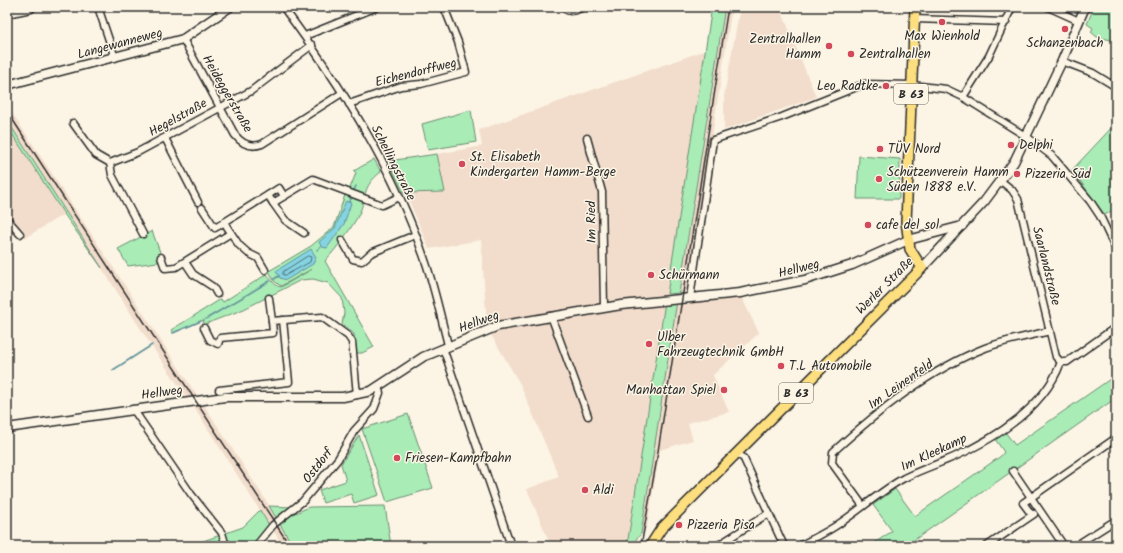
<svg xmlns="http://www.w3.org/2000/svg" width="1123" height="553" viewBox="0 0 1123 553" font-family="Kalam,sans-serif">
<rect width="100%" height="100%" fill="#fcf5e5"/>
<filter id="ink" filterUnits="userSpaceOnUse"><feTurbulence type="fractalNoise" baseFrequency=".025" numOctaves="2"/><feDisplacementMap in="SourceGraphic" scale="8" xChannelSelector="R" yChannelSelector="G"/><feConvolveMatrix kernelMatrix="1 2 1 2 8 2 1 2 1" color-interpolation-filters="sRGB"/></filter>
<g filter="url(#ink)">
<g fill="#f2ddcc">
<path d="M725,7h7l-44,286h-9z"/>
<path d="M740,7h40l36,90 -92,33v-34z"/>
<path d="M706,50l-79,496h-76l-24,-57 32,-12 -39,-93 -33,-56 -6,-88 -52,9 -23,-56 38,-1 -7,-38 45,-8 -3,-16z"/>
<path d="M7,105l191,292 -9,4 -38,-56 -144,-225z"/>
<path d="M7,126l57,88 -39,24 -18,-17z"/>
<path d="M740,294l19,39 -46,42 16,37 -41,11 5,17 -33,10 -13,77 -6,7 36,-233z"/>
<path d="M202,402l76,117 -9,6 -77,-121z"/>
<path d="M279,524l14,22h-10l-11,-17z"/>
</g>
<g fill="#a9ecb6" stroke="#6a8c70">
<path d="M712,7h13l-46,286 -12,1z"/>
<path d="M1094,7h22v34l-19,-4 -6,-5 2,-4 -6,-4z"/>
<path d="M471,110l5,32 -48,8 -6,-26z"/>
<path d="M7,120l95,148 -38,-54 -57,-88z"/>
<path d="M1116,123v85l-11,7 -33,-45z"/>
<path d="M437,154l8,38 -41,1 -16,-32z"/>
<path d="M859,156l41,3 -1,40h-42z"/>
<path d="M374,159l7,13c-21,16 -13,26 -24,46 -9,15 -20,30 -32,43l49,86 -12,6h-6l-2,-19 -12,-10 2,-11 -2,-15 -14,-15 -15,-4 -12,1 -57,29 -41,16 1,-5 -31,13 -2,-3 50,-31 2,3 44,-28c4,5 7,12 14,13l31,-18 -31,17 -7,-5 -5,-10 42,-25 23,-19 12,-35 2,1 8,-20 -2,-2z"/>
<path d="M152,231l8,21 -2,10 -30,4 -10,-17z"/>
<path d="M677,301l-36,233 -11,12h-3l38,-244z"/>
<path d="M1116,375v23l-196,138 -15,10h-35l22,-15 -19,-26 22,-16 20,27 86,-60 3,-4 -9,-13 10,-7 10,13z"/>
<path d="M408,414l25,74 -46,14 -25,-73z"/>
<path d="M359,435l20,60 -25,8 -3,-9 -28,9 -4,-13 27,-9 -5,-17z"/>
<path d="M269,506l23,1 4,6 13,-6 76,-1 6,40h-98z"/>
<path d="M260,510l9,15 -15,21h-65l54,-19z"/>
</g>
<g fill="#85d4e3" stroke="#619099">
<path d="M346,201l5,2 -7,21 -17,24 -5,-1 -3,-5 16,-14z"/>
<path d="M311,249l5,8 -3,7 -27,16 -6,-2 -4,-7z"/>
</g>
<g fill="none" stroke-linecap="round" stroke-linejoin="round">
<path stroke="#4f6f75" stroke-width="1" d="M308,256l3,1 -1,5 -24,13h-3v-3z"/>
<g stroke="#619099" stroke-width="1.5">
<path d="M353,192l3,-6"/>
<path d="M349,202l3,-5"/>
<path d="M317,250l4,-4"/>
<path d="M274,279l5,-3"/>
<path d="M206,319l64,-38"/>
<path d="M173,333l28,-12"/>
<path d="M113,370l39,-25"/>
</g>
<defs>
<g id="street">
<path d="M98,7l17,51"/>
<path d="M283,7c58,78 112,163 143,256 9,27 15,55 22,82"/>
<path d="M563,7c6,7 13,3 21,0"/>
<path d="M1048,7l31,14"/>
<path d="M7,14l24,-5 2,-2"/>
<path d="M914,19l92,3"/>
<path d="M305,36l72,-29"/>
<path d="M183,39l52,96c7,9 16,13 27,9l80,-51"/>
<path d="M1062,61l31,12 23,14"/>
<path d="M963,97l26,-41 23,-49"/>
<path d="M349,104l52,-18 20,-2 45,-12 -8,-30 -14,-35"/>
<path d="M73,123l23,32 14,8 2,12 31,59"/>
<path d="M165,138l33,64"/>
<path d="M587,138l15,54 2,115"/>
<path d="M110,163l28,-11 113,-61 61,-46"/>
<path d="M1001,181l11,9 6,9 38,158 5,5"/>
<path d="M268,195l11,-7 5,8"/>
<path d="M273,203l12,17 19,13"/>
<path d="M202,208l13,20 53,-33 5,8 40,-24 69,26 17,-8"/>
<path d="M7,219l13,15"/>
<path d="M231,233l8,12 9,8 10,5 7,12"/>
<path d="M342,240l11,19 9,2 9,-8 44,-18"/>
<path d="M161,257l4,11 11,-1 55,-34 -7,-11"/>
<path d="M185,262l8,12 20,13 4,7"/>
<path d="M269,298l3,23"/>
<path d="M690,298l23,-158 69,-23 82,-33 48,1 34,4 17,8 64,40 25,19 38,45 10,15 16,34"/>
<path d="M551,316l37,100"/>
<path d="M204,328l6,12 8,4 2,-6 53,-5 -1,-12 50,-4 26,19 4,6 5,53"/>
<path d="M443,348l68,198"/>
<path d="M1061,362h6l49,-35"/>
<path d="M219,390l70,-8 -6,-62"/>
<path d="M133,409l58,85 31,39 4,13"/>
<path d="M737,452l7,7 40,87"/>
<path d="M1013,471l51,75"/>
<path d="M863,506l-31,-43 1,-11c45,-41 96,-82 152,-104 21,-8 44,-12 65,-17"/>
<path d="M1032,515l-9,-12 93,-65"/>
<path d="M256,546l17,-21 30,-24 35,-42 16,-28 20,-22 6,-16 -2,-6"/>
<path d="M717,546l52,-33"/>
<path d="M799,546c12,-6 24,-12 35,-19 24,-15 45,-35 70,-49 16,-8 34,-14 50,-21 42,-19 91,-50 107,-95"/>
<path d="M987,546l47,-32"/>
<path d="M1075,546l41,-26"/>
</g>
<g id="secondary">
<path d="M7,85l176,-46 47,-32"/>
<path d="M922,268l62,-66 30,-40 48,-101 23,-54"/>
<path d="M7,428l218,-31h118l28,-6 52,-34 75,-31 123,-21 119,-12 65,-13 47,-15 56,-25 54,-14"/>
</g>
<path id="primary" d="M650,546l11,-17 261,-261 -12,-19 -4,-27 9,-215"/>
</defs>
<use href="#street" stroke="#2b2b2b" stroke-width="9"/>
<use href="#secondary" stroke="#2b2b2b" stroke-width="11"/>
<use href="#primary" stroke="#2b2b2b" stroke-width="12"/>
<use href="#street" stroke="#fcf5e5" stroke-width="6"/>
<use href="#secondary" stroke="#fcf5e5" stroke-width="8"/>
<use href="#primary" stroke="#fddf80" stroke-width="9"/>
<g stroke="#2b2b2b" stroke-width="1.5">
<path d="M7,111l283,435"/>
<path d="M641,546l15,-82 72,-457"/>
</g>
</g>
</g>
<g fill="#d1495b" stroke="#fcf5e5" stroke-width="1.5">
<circle cx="942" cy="22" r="4"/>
<circle cx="1065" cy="29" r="4"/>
<circle cx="829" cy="46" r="4"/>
<circle cx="851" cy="54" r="4"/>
<circle cx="886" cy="86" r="4"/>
<circle cx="1011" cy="145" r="4"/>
<circle cx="880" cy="149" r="4"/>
<circle cx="462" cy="164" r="4"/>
<circle cx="1017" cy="174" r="4"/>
<circle cx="879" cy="179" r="4"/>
<circle cx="868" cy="225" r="4"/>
<circle cx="651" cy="275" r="4"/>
<circle cx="649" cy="344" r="4"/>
<circle cx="781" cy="366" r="4"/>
<circle cx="724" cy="390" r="4"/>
<circle cx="397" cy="458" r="4"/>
<circle cx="585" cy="490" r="4"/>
<circle cx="679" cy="525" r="4"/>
</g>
<g text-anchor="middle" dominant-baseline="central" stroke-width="3" stroke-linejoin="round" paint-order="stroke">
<g fill="#fcf5e5" stroke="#6a6863" stroke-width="1">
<rect x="894" y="84" width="34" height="20" rx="3"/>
<rect x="779" y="383" width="34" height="20" rx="3"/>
</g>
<g font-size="12" font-weight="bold" fill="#2b2b2b">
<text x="911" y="94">B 63</text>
<text x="796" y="393">B 63</text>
</g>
<g font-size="13" fill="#2b2b2b" stroke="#fcf5e5" text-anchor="start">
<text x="942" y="36" text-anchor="middle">Max Wienhold</text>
<text x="821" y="39" text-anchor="end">Zentralhallen<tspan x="821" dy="15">Hamm</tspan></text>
<text x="1065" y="43" text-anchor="middle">Schanzenbach</text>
<text x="859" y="54">Zentralhallen</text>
<text x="878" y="86" text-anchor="end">Leo Radtke</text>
<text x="1019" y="145">Delphi</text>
<text x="888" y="149">TÜV Nord</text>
<text x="470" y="157">St. Elisabeth<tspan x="470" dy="15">Kindergarten Hamm-Berge</tspan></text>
<text x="887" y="172">Schützenverein Hamm<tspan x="887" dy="15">Süden 1888 e.V.</tspan></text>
<text x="1025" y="174">Pizzeria Süd</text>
<text x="876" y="225">cafe del sol</text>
<text x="659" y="275">Schürmann</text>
<text x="657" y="337">Ulber<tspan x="657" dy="15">Fahrzeugtechnik GmbH</tspan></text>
<text x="789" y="366">T.L Automobile</text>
<text x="716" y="390" text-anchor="end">Manhattan Spiel</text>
<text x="405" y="458">Friesen-Kampfbahn</text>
<text x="593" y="490">Aldi</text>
<text x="687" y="525">Pizzeria Pisa</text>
</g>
<g font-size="13" fill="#2b2b2b" stroke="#fcf5e5">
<text transform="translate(120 44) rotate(-15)">Langewanneweg</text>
<text transform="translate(416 73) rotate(-14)">Eichendorffweg</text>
<text transform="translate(227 94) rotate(60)">Heideggerstraße</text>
<text transform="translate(178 118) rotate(-29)">Hegelstraße</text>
<text transform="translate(393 163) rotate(63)">Schellingstraße</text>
<text transform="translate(592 222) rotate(-91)">Im Ried</text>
<text transform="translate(1046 266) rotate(76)">Saarlandstraße</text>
<text transform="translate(799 269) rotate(-14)">Hellweg</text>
<text transform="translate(885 286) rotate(-45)">Werler Straße</text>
<text transform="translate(479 322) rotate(-20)">Hellweg</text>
<text transform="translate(901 385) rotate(-35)">Im Leinenfeld</text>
<text transform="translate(162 393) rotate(-8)">Hellweg</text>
<text transform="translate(934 453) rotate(-25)">Im Kleekamp</text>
<text transform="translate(318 466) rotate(-52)">Ostdorf</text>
</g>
</g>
<rect width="1123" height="553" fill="none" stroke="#fcf5e5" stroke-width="24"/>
<rect x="12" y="12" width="1099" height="529" fill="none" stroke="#2b2b2b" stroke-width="1.5" filter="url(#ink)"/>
</svg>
